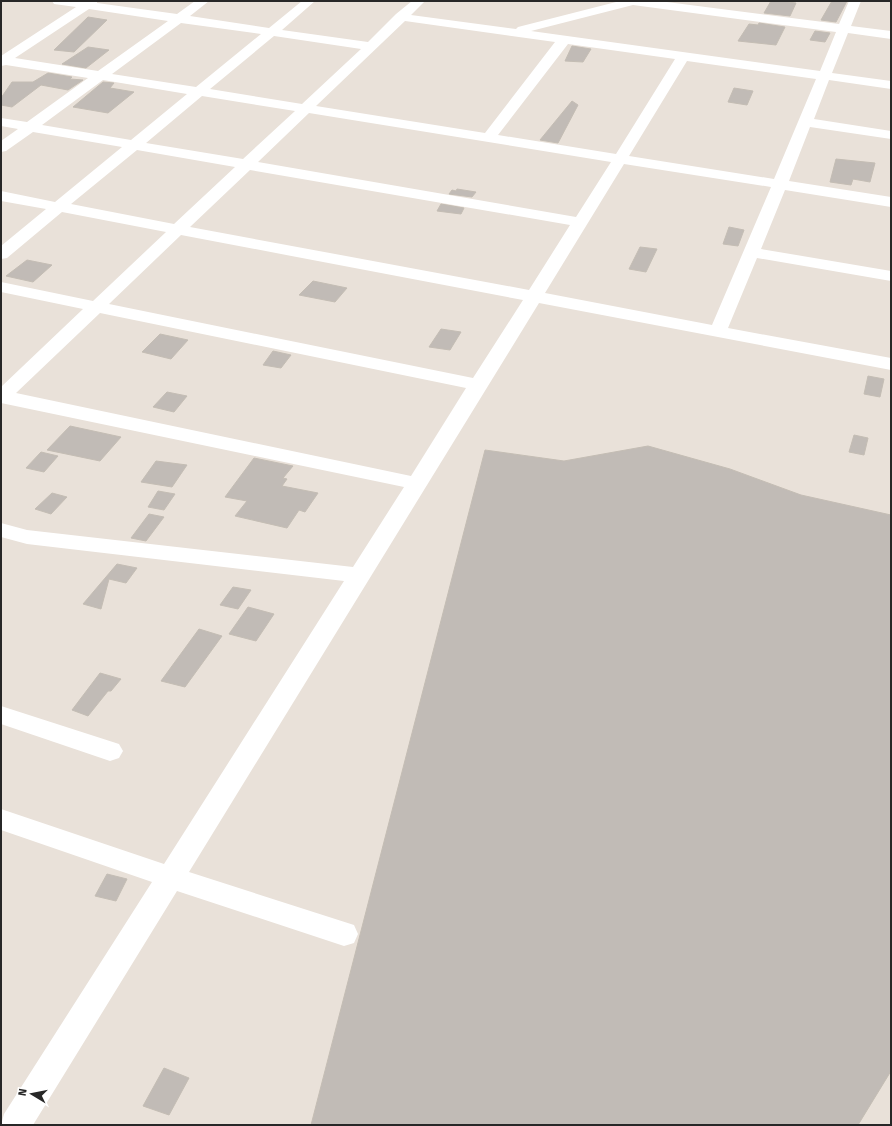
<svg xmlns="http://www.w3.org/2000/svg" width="892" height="1126" viewBox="0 0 892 1126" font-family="'Fira Sans',sans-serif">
<rect width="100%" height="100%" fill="#e9e1d9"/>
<g fill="#c1bbb6" stroke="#c4bdb4">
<path d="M771,1h9l16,2 -6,13 -26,-3z"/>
<path d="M832,1h15l-11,21 -15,-2z"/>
<path d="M88,17l19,3 -33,32 -20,-2z"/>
<path d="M759,23l26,4 -9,18 -38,-4 11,-17 9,1z"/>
<path d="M815,31l15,2 -5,9 -15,-2z"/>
<path d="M572,46l19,3 -8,13 -18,-1z"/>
<path d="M88,47l21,3 -23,18 -24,-4z"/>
<path d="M48,73l24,4 -2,2 13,1 -15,10 -27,-5 -29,22 -11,-2v-7l11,-16h21z"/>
<path d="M103,82l11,1 -4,5 24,4 -26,21 -35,-6z"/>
<path d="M734,88l19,3 -6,14 -19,-3z"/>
<path d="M572,101l6,4 -20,38 -18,-3z"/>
<path d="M836,159l39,4 -5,19 -17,-3 -2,6 -21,-3z"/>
<path d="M457,189l19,3 -4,5 -23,-3 3,-4 4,1z"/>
<path d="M441,204l23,4 -3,6 -24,-3z"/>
<path d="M729,227l15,3 -6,16 -15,-2z"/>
<path d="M640,247l17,2 -11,23 -17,-3z"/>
<path d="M27,260l25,5 -19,17 -27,-6z"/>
<path d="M313,281l34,7 -12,14 -36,-7z"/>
<path d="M441,329l20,3 -11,18 -21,-3z"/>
<path d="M160,334l28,6 -17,19 -29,-7z"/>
<path d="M273,351l18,4 -10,13 -18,-3z"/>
<path d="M868,376l16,3 -4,18 -16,-3z"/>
<path d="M167,392l20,4 -13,16 -21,-5z"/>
<path d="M70,426l51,11 -21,24 -53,-11z"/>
<path d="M854,435l14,3 -4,17 -15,-3z"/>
<path d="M648,446l82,23 71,26 90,20v556l-33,54h-547l174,-675 79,11z"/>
<path d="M41,452l17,4 -14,16 -18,-4z"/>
<path d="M254,458l39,8 -10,12 4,1 -5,7 36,7 -13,19 -6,-2 -12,18 -52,-12 12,-15 -22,-4z"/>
<path d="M156,461l31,4 -15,22 -31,-5z"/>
<path d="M158,491l17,3 -11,16 -16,-3z"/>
<path d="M52,493l15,4 -16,17 -16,-5z"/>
<path d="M149,514l15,3 -18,24 -15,-3z"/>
<path d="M117,564l20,4 -11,15 -17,-4 -8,30 -18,-5z"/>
<path d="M233,587l18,3 -13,19 -18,-4z"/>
<path d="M248,607l26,7 -18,27 -27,-7z"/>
<path d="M199,629l23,7 -37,51 -24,-6z"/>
<path d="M100,673l21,6 -10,12h-3l-20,25 -16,-6z"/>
<path d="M107,874l20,5 -11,22 -21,-5z"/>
<path d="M164,1068l25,10 -20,37 -26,-9z"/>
</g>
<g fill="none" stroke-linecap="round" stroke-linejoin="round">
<g fill="#fff" fill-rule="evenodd">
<path d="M52,1h45v2l80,11 18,-13h14l-19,15 79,12 33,-27h13l-33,29 86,12 28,-28 16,-13h13l-14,14 105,14 2,-2 102,-26h39l180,23 10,-23h12l-10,25 40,5v8l-43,-6 -16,40 59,8v8l-62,-9 -15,39 77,12v8l-81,-12 -21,54 102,16v10l-106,-17 -24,59 130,22v10l-134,-23 -29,70 163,30v12l-352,-67 -350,569 165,53 4,9 -4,9 -10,3 -167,-55 -144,234h-32l3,-11 148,-232 -151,-52v-21l163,55 180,-283 -317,-37 -26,-7v-14l26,7 326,37 51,-80 -403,-84v-16l82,-78 -82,-17v-10l92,19 73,-69 -104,-20 -55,46 -6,1v-13l45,-37 -45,-8v-10l54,11 67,-55 -89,-15 -27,19 -5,1v-11l17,-12 -17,-3v-8l26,4 61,-44 -82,-13 -5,1v-10l75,-49 -22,-3zM633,5l203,27 -16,39 -289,-40zM89,9l79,12 -70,50 -83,-13zM405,21l150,21 -70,91 -169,-27zM181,23l80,11 -65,53 -84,-13zM274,36l87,13 -59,55 -92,-15zM568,44l107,15 -59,95 -118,-19zM687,61l129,18 -42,100 -145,-23zM103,80l84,14 -56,46 -89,-15zM202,96l93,15 -52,48 -97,-16zM309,113l302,49 -35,55 -318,-55zM137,150l98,17 -61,57 -103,-20zM624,164l147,23 -59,138 -167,-32zM250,170l320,55 -41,65 -339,-63zM181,235l342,65 -50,78 -364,-74zM100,313l366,75 -55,88 -395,-83z"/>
<path d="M1,706l118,38 4,7 -4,7 -9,3 -109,-37z"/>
</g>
</g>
<rect width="892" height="1126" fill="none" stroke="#272727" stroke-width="4"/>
<g transform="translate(32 1094) rotate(280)" stroke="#ffffff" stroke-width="3" paint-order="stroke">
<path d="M0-3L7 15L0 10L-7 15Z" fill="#272727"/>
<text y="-6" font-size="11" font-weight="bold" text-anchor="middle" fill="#272727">N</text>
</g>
</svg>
